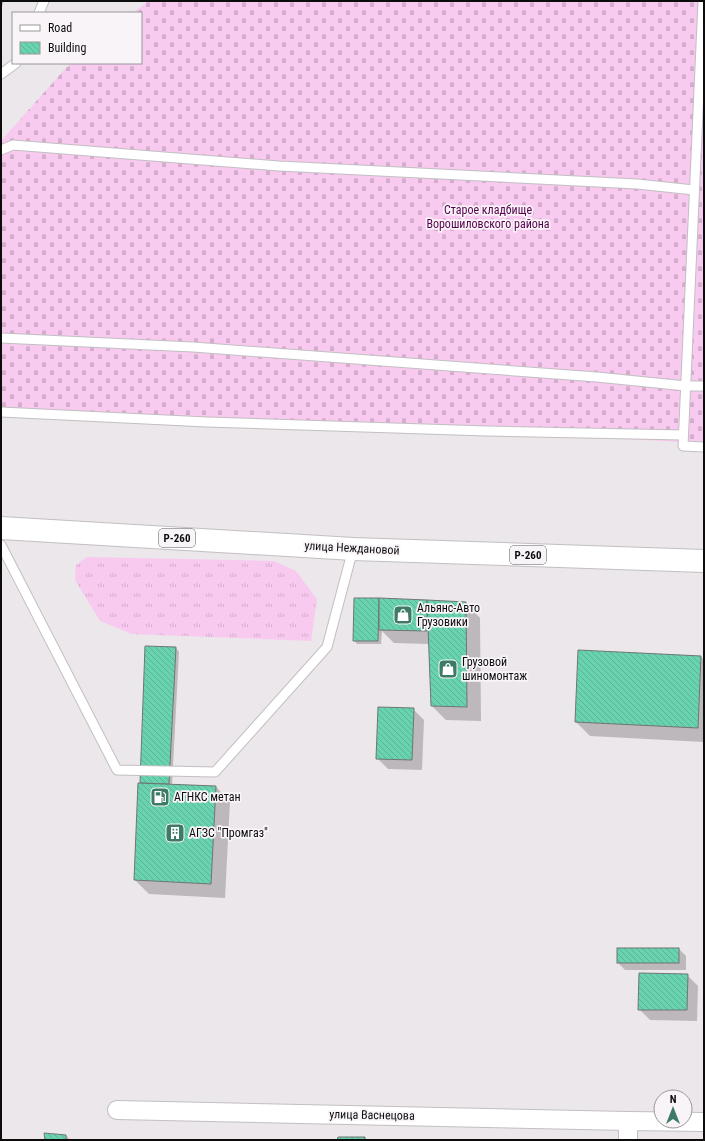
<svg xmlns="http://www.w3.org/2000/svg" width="705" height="1141" viewBox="0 0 705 1141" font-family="'Roboto Condensed',sans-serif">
<defs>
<pattern id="grass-tufts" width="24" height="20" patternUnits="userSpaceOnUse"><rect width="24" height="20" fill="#f9caf0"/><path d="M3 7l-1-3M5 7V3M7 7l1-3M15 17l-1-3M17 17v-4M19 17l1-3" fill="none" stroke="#d4accd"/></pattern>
<pattern id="cemetery-stones" width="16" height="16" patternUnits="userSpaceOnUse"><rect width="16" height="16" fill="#f9caf0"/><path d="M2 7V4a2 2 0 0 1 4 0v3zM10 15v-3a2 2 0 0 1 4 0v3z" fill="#d4accd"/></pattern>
<pattern id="building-back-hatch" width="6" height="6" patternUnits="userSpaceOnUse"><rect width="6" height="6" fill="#69d3b0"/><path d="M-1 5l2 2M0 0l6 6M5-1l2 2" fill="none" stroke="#5ab496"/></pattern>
</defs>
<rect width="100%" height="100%" fill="#ebe7ea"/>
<path fill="url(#grass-tufts)" d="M87,557l187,4 22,10 21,28 -6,42 -179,-7 -32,-13 -25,-41 1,-15z"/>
<path fill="url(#cemetery-stones)" d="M148,1h556v442l-204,-10 -499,-17v-275l64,-72 7,-6h69v-50h-8z"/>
<g fill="#0003">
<path d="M1,1h3l-3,8z"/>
<path d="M355,599l111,4 14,15 1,103 -35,-1 -14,-14 -3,-62 -35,-1 -12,-12 -1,13h-24l-3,-4z"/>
<path d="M176,648l3,4 -7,133 44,2 14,14 -5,97 -76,-4 -14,-14 4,-96h3l-1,-2z"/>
<path d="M701,657l3,3v82l-114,-6 -14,-14z"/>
<path d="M413,709l11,11 -2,50 -34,-1 -11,-11z"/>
<path d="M679,949l7,7v14h-61l-7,-7z"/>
<path d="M687,975l11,11 -1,35 -47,-1 -11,-11z"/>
<path d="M66,1135l4,5h-24z"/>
</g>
<g fill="url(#building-back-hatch)" stroke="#707573">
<path d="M354,598h25l-1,43h-25z"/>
<path d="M379,598l48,2v31l-48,-1z"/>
<path d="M427,600l39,2 1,105 -36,-1z"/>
<path d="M145,646l31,1 -7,137 -29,-1z"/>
<path d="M578,650l123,6 -3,72 -123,-6z"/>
<path d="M378,707l36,1 -2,52 -36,-1z"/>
<path d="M138,783l78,3 -5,98 -77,-4z"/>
<rect x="617" y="948" width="62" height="15"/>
<path d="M639,973l49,1 -1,36h-49z"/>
<path d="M44,1133l22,2v5h-21z"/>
<path d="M338,1137h27v3h-28z"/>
</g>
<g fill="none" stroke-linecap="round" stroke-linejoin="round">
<defs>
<g id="lane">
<path d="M703,1l-20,445 21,1"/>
<path d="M39,13l5,-12"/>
<path d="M1,74l15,-11"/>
<path d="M1,150l12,-5 266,21 358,18 57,6"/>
<path d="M1,338l192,9 404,30 89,9h18"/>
<path d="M1,412l206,10 280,9 196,4"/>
<path d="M1,545l116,225 98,2 112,-125 26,-98"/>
</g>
<g id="street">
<path d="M117,1110l511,11"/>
<path d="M628,1140v-19l76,1"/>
</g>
<path id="highway" d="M1,528l352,21 351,12"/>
</defs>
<use href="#lane" stroke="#c2bfc2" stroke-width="11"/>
<use href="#street" stroke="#c2bfc2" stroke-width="20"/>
<use href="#highway" stroke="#c2bfc2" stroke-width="24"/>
<use href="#lane" stroke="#fff" stroke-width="9"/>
<use href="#street" stroke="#fff" stroke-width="18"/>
<use href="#highway" stroke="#fff" stroke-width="22"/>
</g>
<defs>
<symbol id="shop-square" viewBox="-11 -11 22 22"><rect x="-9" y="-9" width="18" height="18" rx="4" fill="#3d7b66" stroke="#f8f4f7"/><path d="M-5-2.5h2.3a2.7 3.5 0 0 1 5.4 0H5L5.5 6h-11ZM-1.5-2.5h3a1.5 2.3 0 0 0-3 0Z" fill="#fff"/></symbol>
<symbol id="fuel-square" viewBox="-11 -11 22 22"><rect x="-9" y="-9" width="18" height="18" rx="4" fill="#3d7b66" stroke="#f8f4f7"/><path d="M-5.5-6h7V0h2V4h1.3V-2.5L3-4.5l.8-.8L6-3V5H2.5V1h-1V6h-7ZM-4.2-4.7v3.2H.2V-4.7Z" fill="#fff"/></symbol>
<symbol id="building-square" viewBox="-11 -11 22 22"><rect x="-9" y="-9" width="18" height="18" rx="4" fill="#3d7b66" stroke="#f8f4f7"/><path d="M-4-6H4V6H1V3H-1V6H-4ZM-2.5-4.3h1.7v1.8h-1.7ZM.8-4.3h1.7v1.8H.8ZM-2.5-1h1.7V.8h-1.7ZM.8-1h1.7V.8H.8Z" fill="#fff"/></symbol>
</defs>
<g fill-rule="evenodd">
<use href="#shop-square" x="392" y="604" width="22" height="22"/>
<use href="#shop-square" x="437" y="658" width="22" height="22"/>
<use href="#fuel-square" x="149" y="786" width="22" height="22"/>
<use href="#building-square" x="164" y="822" width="22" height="22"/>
</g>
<g text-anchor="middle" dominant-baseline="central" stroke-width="3.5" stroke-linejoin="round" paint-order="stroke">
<g fill="#f8f4f7" stroke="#545253" stroke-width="1">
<rect x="159" y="529" width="36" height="18" rx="3"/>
<rect x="510" y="546" width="36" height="18" rx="3"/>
</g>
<g font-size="11" font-weight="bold" fill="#0d0c0d">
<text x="177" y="538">Р-260</text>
<text x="528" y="555">Р-260</text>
</g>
<g font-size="12" fill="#57004f" stroke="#f8f4f7">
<text x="488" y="210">Старое кладбище<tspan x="488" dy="14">Ворошиловского района</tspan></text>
</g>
<g font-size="12" fill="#0d0c0d" stroke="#f8f4f7">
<text transform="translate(352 548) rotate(3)">улица Неждановой</text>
<text transform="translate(372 1115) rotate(1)">улица Васнецова</text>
</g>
<g font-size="12" fill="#0d0c0d" stroke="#f8f4f7" text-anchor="start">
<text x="417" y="608">Альянс-Авто<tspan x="417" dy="14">Грузовики</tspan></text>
<text x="462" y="662">Грузовой<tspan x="462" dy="14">шиномонтаж</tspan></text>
<text x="174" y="797">АГНКС метан</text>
<text x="189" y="833">АГЗС "Промгаз"</text>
</g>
</g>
<rect width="705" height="1141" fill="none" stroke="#0d0c0d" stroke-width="4"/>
<rect x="12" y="12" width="130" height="52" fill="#f8f4f7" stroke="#9a9799"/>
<rect x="20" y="25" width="20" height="6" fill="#ffffff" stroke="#9a9799"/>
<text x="48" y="32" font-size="12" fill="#0d0c0d">Road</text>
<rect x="20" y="42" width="20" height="12" fill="url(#building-back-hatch)" stroke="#9a9799"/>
<text x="48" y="52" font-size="12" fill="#0d0c0d">Building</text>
<g transform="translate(673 1109)"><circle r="19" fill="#f8f4f7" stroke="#9a9799"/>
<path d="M0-3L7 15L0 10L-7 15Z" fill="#3d7b66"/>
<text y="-6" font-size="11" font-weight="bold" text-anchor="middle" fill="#0d0c0d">N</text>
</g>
</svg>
